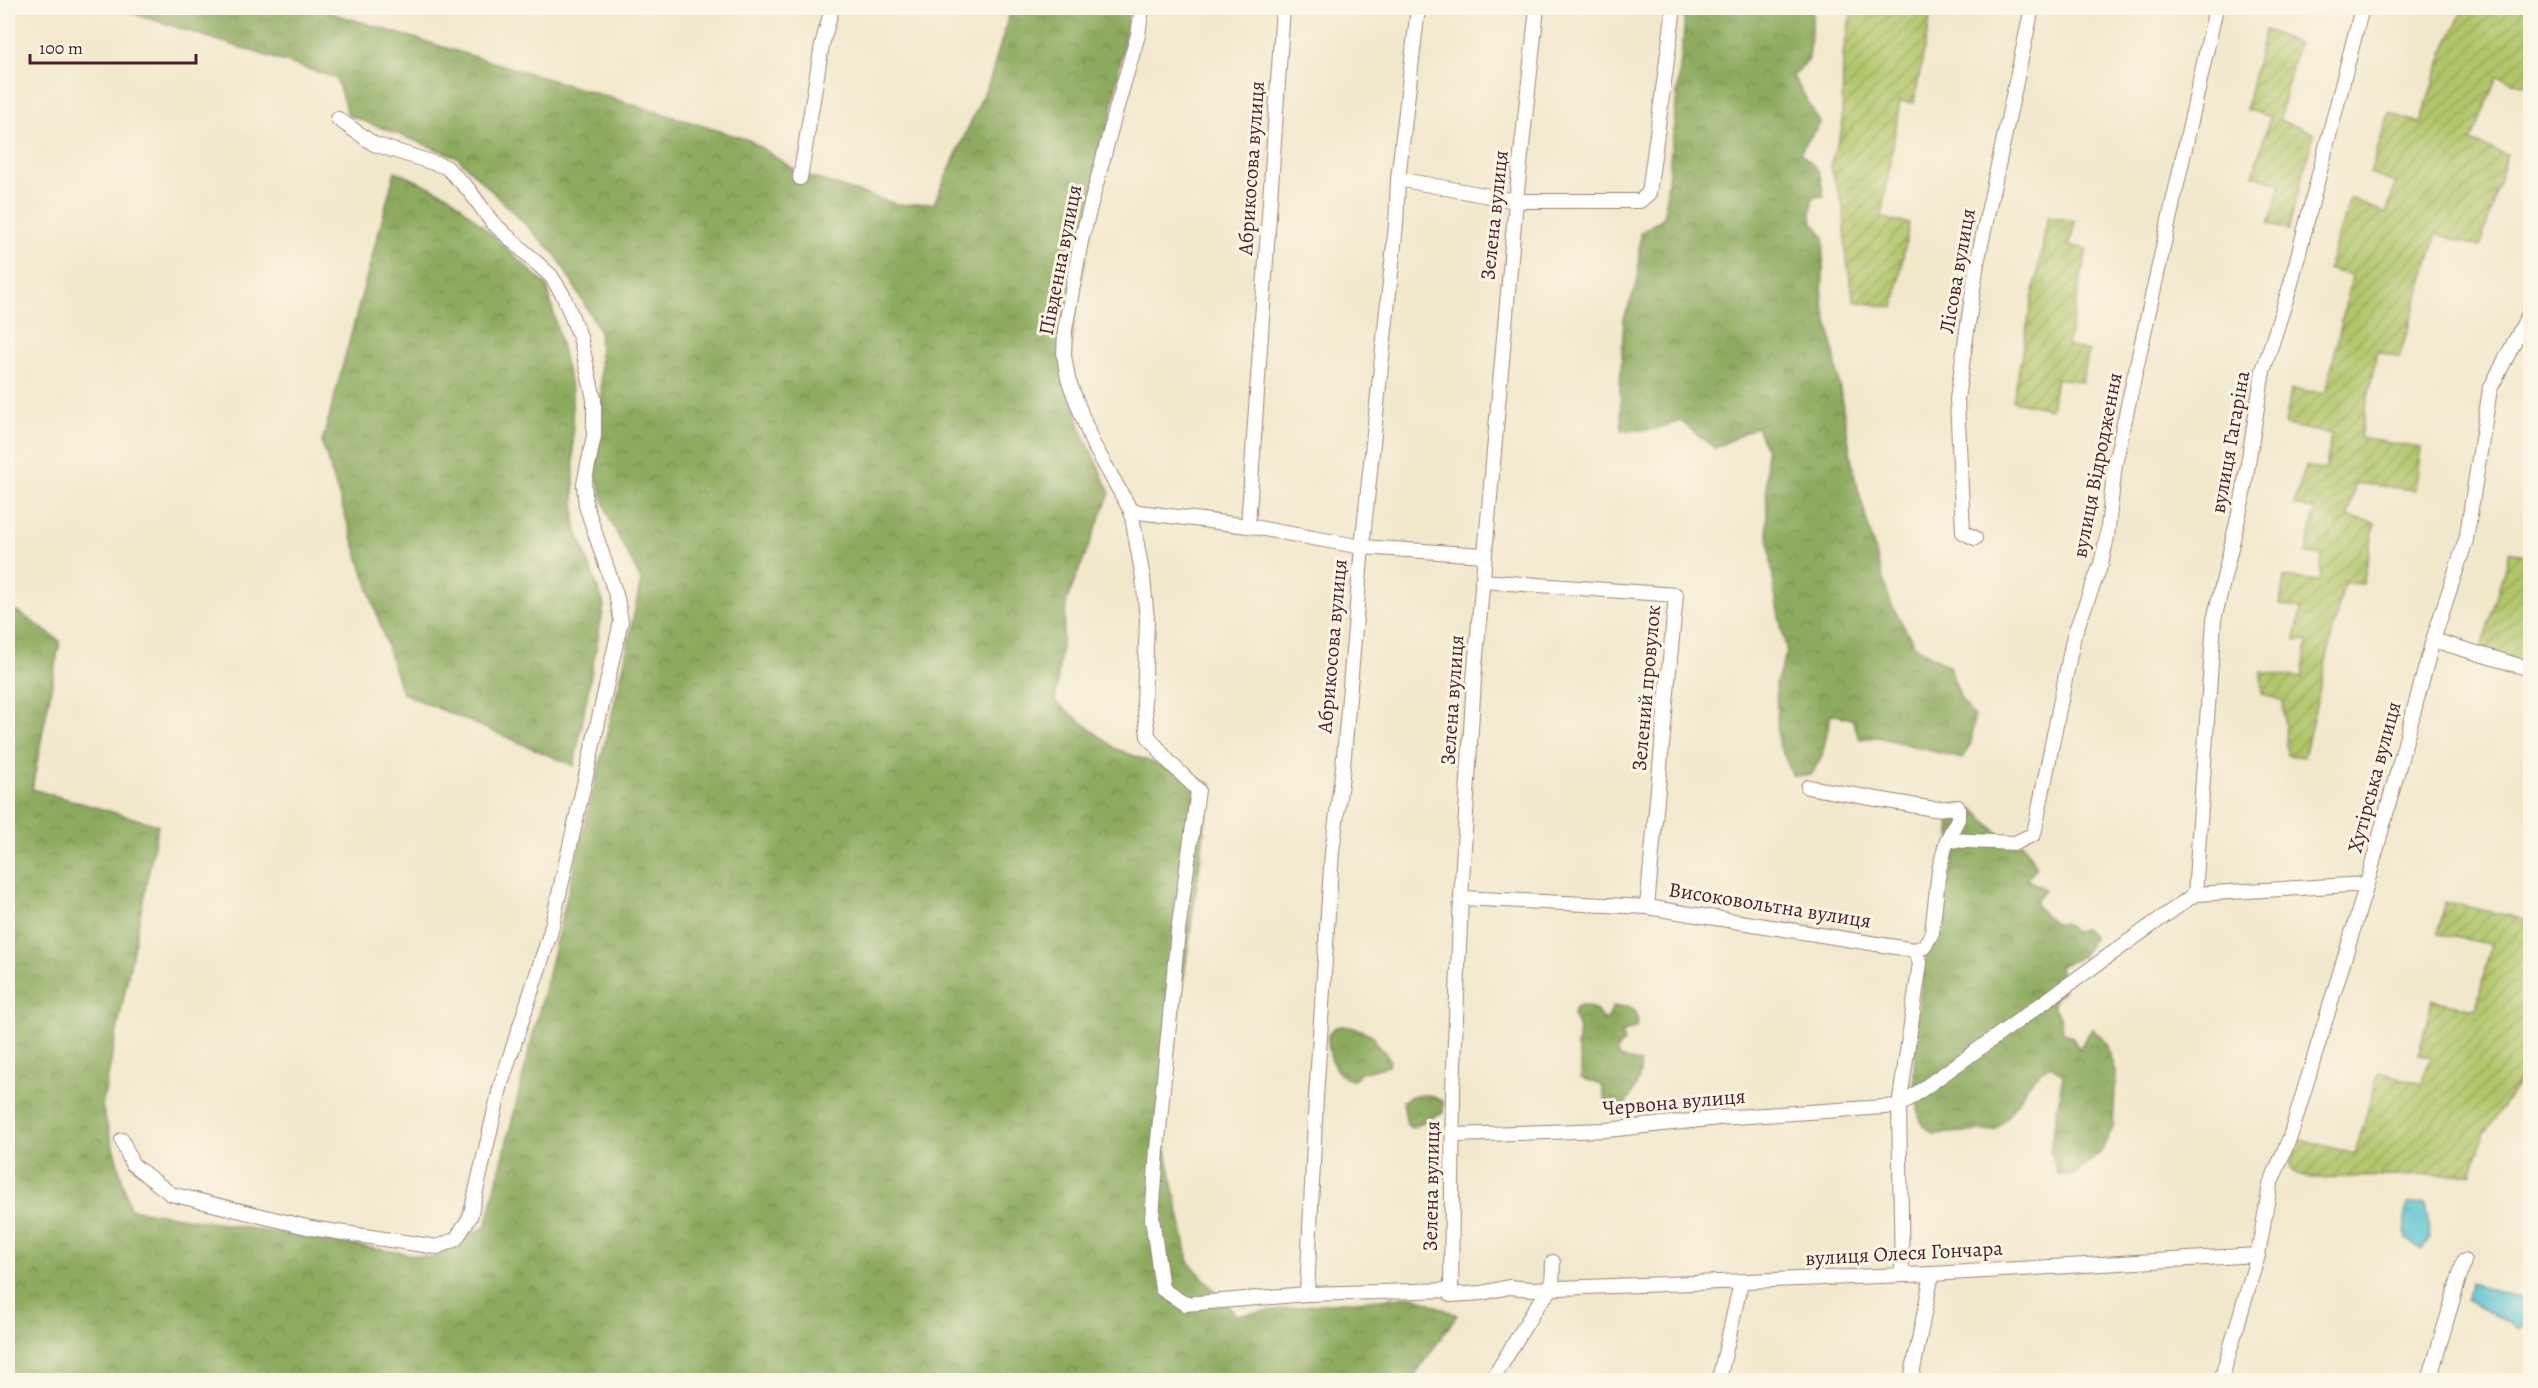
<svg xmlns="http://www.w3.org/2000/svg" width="2538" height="1388" viewBox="0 0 2538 1388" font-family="Alegreya,serif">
<defs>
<pattern id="forest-crowns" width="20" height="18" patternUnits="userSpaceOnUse" patternTransform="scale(1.5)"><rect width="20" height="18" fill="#8cab5e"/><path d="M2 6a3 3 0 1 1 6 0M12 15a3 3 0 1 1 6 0" fill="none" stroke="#748b4e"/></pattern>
<pattern id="garden-furrows" width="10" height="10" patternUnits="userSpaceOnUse" patternTransform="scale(1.5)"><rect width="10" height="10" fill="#b1c66a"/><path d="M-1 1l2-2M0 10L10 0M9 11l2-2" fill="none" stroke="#92a057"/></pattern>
<pattern id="water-ripples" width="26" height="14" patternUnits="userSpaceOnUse" patternTransform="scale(1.5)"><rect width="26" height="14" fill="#57c3d0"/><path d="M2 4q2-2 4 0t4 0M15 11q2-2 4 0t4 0" fill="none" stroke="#4da7b3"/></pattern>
</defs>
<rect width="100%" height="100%" fill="#fcf5e5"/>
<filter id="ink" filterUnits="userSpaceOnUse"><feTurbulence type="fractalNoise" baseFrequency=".0167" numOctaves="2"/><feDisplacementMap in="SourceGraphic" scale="12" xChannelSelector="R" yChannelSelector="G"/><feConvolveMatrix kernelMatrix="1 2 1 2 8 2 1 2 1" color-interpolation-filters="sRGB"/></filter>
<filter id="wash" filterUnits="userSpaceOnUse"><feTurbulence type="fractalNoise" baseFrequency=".008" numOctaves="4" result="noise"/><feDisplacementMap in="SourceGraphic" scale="24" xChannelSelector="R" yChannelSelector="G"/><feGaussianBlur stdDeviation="1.35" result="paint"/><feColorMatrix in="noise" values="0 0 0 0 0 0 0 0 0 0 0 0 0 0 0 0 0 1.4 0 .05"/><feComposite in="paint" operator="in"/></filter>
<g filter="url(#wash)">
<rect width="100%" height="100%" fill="#f2e8cc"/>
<g fill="url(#forest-crowns)" stroke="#6b6544" stroke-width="1.5">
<path d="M116,8h199l434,132 52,34 98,31 35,-2 56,-123 21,-72h119l-57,320 -5,51 12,48 30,66 -43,107 -12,101 61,48 95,35 -49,348 27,130 47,53 84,-11 94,-8 43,19 -46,65h-1403v-769h9l43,30 -28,148 126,36 -56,281 28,103 303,49 53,-32 137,-557 18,-89 -31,-60 -14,-44 6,-69 -3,-78 -43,-74 -99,-98 -109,-42 -12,-37z"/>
<path d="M1685,8h128l-4,51 -16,17 27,47 -20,29 19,19 5,25 -12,1 -1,23 13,16 -2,64 10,41 22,133 25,91 12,39 24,42 34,20 12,33 13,18 -3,26 -8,16 -85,-22 -18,2 -8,-20 -21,-5 -9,42 -11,19 -18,1 -15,-34 -2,-59 11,-31 -11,-50 -9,-75 -1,-77 -9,-24 -42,22 -35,-27 -24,8 -34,2 -2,-43 4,-69 14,-39 2,-47 24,-16 20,-187z"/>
<path d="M395,171l55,25 97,90 25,104 3,136 29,79 -30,161 -172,-73 -80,-250z"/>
<path d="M1974,809c14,14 29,34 50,35l12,24 -10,11 19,10 -10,14 9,12 11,8h9l10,9 10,-4 10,9c-8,18 -16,23 -35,29l4,25 -9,9v9l6,7 3,16 9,5 7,12 13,-21 15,16 9,28 -3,55 -12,25 -26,22 -17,1 -8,-24 13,-76 -13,-10 -20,17 -24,37 -11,11 -62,4 -13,-13 -6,-41 1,-47 12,-88 8,-10 18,-74 -4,-39 4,-9z"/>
<path d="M1580,1005l15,4 8,11 5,-2 5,-11 15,-1 6,3 4,12 -1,6 -16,6 3,9 -8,9 3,6 21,6c3,17 -10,34 -19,47l-9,-1 -6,-7 -4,-17 -21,-7v-16l-4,-15 2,-18 -6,-15 2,-6z"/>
<path d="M1341,1026c7,0 27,5 32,10 3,3 2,6 4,9 5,6 10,8 13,15l-2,6 -28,7 -7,7c-21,-3 -25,-28 -25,-45l6,-7z"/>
<path d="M1428,1095l15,6v12c-12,2 -19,11 -31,15l-5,-3 -4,-24 9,-5z"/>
</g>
<g fill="url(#garden-furrows)" stroke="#7e724a" stroke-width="1.5">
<path d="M1852,8h80l-18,95 -14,-2 -19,117 28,5 -15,85 -40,-7 -8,-46 -2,-45 -14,-45 12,-35 1,-75z"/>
<path d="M2464,8h66v64l-5,14 -28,-10 -26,65 36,14 -27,92 -43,-13 -38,124 -22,-7 -17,87 61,10 -6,42 -60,-7 -7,34 27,5 -12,62 -19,-1 -40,174 -17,-2 -4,-54 -21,-7 -1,-22 41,6 5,-37 -12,-1 6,-31 -21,-4 4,-28 36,4 2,-25 -16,-2 9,-44 -21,-5 11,-38 21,2 5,-35 -46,-9 6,-36 35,4 26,-117 -24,-7 22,-71 36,16 10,-31 -26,-9 19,-61 31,10 24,-72z"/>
<path d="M2265,30l33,13 -19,77 35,13 -26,98 -19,-8 12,-39 -28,-9 17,-58 -24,-8z"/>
<path d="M2048,216l27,5 -6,25 18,3 -20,97 22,5 -7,31 -26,-4 -5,31 -38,-8z"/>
<path d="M2510,551l20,7v112l-51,-15z"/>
<path d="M2445,902l85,18v114l-4,8 -7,40 -36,54 -12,38 -159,4c-11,-1 -17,-2 -22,-12l7,-28 58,16 24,-82 42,12 9,-27 -11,-3 13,-54 44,9 15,-65 -53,-10z"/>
</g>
<g fill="url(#water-ripples)" stroke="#50717e" stroke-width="1.5">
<path d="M2425,1203l5,34 -8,12 -16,-10 -2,-22 4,-13z"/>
<path d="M2470,1283l57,17 3,8 -1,16 -10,5 -52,-29z"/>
</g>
</g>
<g filter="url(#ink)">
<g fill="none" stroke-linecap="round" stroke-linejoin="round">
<defs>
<g id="minor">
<path d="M1142,8l-4,27 -22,75 -35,131 -16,89 -1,25 4,24 24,63 39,69 12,67 4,41 -3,84 4,33 21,26 29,28 -20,141 -21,220 -5,67 10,71 23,15 122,-10 144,-4"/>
<path d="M1283,8l-35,518 114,21 -19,220 -11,85 -16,245 -9,197"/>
<path d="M1418,8l-20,171 -2,46 -34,322 122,8"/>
<path d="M1537,8l-21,193 -42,478 -13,219 -8,192 -2,205 31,-2 27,-6 23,2 400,-15 326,-19"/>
<path d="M800,178l22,-133 10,-37"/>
<path d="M1398,179l118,22h124l9,-8 25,-185"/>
<path d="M1131,511l117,15"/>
<path d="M1975,538l-12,-6 -6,-133 20,-136 55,-255"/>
<path d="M1482,581l194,14 -29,312"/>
<path d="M2433,640l97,29"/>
<path d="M1808,787l126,22 24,-2v12l-11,21 68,3 19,-9 40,-199 27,-71 6,-27 8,-73 101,-456"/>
<path d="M2195,894l19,-274 28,-119 21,-130 27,-84 72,-279"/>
<path d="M1461,898l186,9 267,43 6,13 -21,143 3,167"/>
<path d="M1914,950l10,-3 8,-14 7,-63 8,-30"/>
<path d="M1899,1106l296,-212 172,-10"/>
<path d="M1453,1135l154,-5 112,-12 180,-12"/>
<path d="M122,1140l10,24 39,30 140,34 126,19 19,-8 14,-22 31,-133 49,-150 71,-313 -4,-23 -31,-92 -2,-22 10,-48v-37l-14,-62 -17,-42 -12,-19 -59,-54 -23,-32 -23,-23 -72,-23 -36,-25"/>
<path d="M1492,1380l45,-74 15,-18 1,-26"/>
<path d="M1719,1380l22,-98"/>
<path d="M1911,1380l21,-106"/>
<path d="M2221,1380l37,-125 12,-70 20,-48 77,-253 66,-244 33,-100 24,-151 40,-77"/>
<path d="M2429,1380l35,-119"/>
</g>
</defs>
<use href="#minor" stroke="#9e847c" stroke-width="16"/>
<use href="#minor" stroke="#fff" stroke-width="14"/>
</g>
</g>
<g text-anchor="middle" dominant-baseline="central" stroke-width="6" stroke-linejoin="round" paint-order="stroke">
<g font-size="21" fill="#4a1f2b" stroke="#fcf5e5">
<text transform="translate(1251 168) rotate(-86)">Абрикосова вулиця</text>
<text transform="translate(1494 215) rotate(-84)">Зелена вулиця</text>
<text transform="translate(1060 260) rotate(-79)">Південна вулиця</text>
<text transform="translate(1957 271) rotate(-80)">Лісова вулиця</text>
<text transform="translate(2230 442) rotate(-80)">вулиця Гагаріна</text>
<text transform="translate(2097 465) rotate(-79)">вулиця Відродження</text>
<text transform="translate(1332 646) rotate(-85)">Абрикосова вулиця</text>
<text transform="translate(1646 688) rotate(-85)">Зелений провулок</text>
<text transform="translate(1452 700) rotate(-86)">Зелена вулиця</text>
<text transform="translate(2374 777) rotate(-75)">Хутірська вулиця</text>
<text transform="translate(1770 905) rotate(9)">Високовольтна вулиця</text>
<text transform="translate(1674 1102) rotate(-5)">Червона вулиця</text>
<text transform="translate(1431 1186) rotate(-89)">Зелена вулиця</text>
<text transform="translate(1904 1253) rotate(-3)">вулиця Олеся Гончара</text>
</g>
</g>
<rect width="2538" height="1388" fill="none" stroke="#fcf5e5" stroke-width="30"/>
<path d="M30 54v9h166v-9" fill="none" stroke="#4a1f2b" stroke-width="3"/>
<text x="39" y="54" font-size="18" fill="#4a1f2b" stroke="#fcf5e5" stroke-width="4.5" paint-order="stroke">100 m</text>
</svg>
